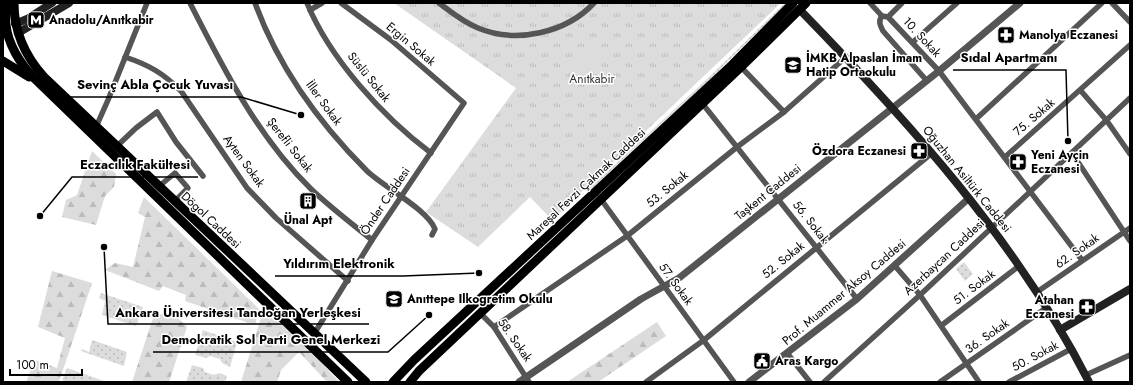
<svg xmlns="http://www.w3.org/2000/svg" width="1133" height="385" viewBox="0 0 1133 385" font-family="Jost,sans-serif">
<defs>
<pattern id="grass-dots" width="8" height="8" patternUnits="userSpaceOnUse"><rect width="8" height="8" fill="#dcdcdc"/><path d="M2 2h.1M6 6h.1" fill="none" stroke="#bbb" stroke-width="1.8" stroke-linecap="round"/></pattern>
<pattern id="forest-firs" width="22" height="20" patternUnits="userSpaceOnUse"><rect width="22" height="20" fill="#dcdcdc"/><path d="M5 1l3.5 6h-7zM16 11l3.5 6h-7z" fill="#bbb"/></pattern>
<pattern id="park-tufts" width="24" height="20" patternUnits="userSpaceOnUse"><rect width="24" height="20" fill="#dcdcdc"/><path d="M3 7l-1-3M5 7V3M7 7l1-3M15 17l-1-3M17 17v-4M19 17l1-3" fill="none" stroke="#bbb"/></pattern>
</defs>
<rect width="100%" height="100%" fill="#fff"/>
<g fill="url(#grass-dots)">
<path d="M785,3h2l-77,76 -119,110 -1,-1 119,-111z"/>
<path d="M964,262l9,12 -8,7 -9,-12z"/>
<path d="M101,293l42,14 -7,19 -34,-11 3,-14 -6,-3z"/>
<path d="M203,330l34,12 -7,25 -8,-4 -2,-4 -10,-3 -4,2 -11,-3z"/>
<path d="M92,340l35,12 -3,14 -43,-15 1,-2 7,3z"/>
<path d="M192,365l11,3 2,4 9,3 5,-2 8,3 -2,6h-39z"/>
<path d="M67,368l40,14h-40l-5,-2z"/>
</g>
<g fill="url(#forest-firs)">
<path d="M92,151l24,23 -2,13 -9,9 -9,29 -34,-8 4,-17 11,-5z"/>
<path d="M144,197l115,112 -4,16 -70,-24 1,-6 -23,-9 -4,5 -54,-21 10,-7 18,4 12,-50 -7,-4z"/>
<path d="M52,271l40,12 -33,99h-33l9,-22 22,8 8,-30 -27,-11z"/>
<path d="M264,308l54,51 21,23h-12l-28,-30 -18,18 -4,12h-36z"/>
<path d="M160,314c13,1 19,3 27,13l-18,55h-37l22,-67z"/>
<path d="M657,322l9,14 -68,46h-31z"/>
</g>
<path fill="url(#park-tufts)" d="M394,3h387l-229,217 -22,-23 -52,50 -52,-35 90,-124z"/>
<path fill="#dcdcdc" d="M595,51l6,14 -29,12 -6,-15z"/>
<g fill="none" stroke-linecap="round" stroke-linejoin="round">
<g stroke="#555" stroke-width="5.5">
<path d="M190,3c33,65 68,134 121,186 19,18 40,34 61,51"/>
<path d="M255,3c23,63 65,121 112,168 18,17 60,38 68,58l-3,6"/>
<path d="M307,3c23,56 76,114 124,150"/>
<path d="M439,3c12,9 24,19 39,25 38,16 88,5 116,-25"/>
<path d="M870,3l12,13 6,1 51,54 143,189"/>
<path d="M1112,3l18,19"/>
<path d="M310,10l12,-7"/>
<path d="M882,16c-4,5 -2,9 1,15l44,50"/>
<path d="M888,17l14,-14"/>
<path d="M913,42l44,-39"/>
<path d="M125,57c24,8 38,16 56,34l66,97 29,30 72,63"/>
<path d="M741,67l43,45"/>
<path d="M1081,91l26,30 23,33"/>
<path d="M702,103l155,196"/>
<path d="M976,119l126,-116"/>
<path d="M96,127l12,-27 39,-97"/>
<path d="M116,147l20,-19 21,-16 19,30 27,34"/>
<path d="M1072,153l58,88"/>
<path d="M1005,157l125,-112"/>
<path d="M158,187l17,-14 13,15 -14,14"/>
<path d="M600,198l134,184"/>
<path d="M895,266l25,29 59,87"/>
<path d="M1037,292l93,-64"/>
<path d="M480,313l14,14 35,55"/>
<path d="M942,325l77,-59"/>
<path d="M494,327l133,-91 110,-89 47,-35 62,-55"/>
<path d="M314,334l58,-94 92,-137 -73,-63 -50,-37"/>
<path d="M787,353l23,29"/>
<path d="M1086,375l44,-20"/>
<path d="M646,382l58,-42 228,-187"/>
<path d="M824,382l96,-87 210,-197"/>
<path d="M940,382l106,-74"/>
<path d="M1009,382l62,-33"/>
</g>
<g stroke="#555" stroke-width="7">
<path d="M519,382l122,-83 38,-21 260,-207 81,-68"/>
<path d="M749,382l108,-83 111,-100"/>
</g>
<g stroke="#222" stroke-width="8">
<path d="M800,10c109,112 217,231 289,372"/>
<path d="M15,24l12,-5 25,-16"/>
<path d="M18,33l51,-30"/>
<path d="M1060,330l70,-41"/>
</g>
<g stroke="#000" stroke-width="9">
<path d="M6,3c1,7 -1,15 0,22 2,19 14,38 26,51l316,306"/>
<path d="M14,3c0,28 11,53 30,74l322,305"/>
<path d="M3,61l26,16"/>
<path d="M393,382l21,-22 318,-295 61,-62"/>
<path d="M410,382l9,-11 322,-304 65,-64"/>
</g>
</g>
<defs>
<symbol id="metro-square" viewBox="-11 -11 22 22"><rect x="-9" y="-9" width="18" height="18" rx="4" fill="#000" stroke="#fff"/><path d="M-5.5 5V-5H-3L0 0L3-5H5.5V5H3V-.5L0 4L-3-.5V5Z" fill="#fff"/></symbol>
<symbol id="pharmacy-square" viewBox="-11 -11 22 22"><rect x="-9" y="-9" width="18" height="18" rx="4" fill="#000" stroke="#fff"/><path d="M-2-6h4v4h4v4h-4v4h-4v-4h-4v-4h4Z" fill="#fff"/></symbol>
<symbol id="school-square" viewBox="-11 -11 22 22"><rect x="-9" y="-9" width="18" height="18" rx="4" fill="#000" stroke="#fff"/><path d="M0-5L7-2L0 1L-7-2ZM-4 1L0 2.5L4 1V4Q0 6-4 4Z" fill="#fff"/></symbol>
<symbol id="building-square" viewBox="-11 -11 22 22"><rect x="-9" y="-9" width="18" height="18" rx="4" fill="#000" stroke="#fff"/><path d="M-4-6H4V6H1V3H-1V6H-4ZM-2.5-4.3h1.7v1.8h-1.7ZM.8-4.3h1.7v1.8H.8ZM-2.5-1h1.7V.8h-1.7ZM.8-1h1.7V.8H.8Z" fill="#fff"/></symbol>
<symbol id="civic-square" viewBox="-11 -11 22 22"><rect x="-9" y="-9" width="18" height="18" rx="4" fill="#000" stroke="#fff"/><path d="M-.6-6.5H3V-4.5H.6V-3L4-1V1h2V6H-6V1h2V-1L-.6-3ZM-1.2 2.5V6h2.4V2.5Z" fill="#fff"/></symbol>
</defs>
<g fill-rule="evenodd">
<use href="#metro-square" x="26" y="10" width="20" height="20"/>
<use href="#pharmacy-square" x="996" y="25" width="20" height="20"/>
<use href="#school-square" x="783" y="55" width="20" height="20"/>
<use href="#pharmacy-square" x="909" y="141" width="20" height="20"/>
<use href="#pharmacy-square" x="1008" y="152" width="20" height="20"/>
<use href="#building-square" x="298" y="191" width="20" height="20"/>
<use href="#school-square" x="384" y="289" width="20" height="20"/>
<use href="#pharmacy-square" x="1077" y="297" width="20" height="20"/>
<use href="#civic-square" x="752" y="351" width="20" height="20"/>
</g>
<g text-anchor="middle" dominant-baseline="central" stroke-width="3" stroke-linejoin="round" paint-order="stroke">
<g font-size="12" font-weight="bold" fill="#000" stroke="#fff" text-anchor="start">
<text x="49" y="20">Anadolu/Anıtkabir</text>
<text x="1019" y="35">Manolya Eczanesi</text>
<text x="806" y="58">İMKB Alpaslan İmam<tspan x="806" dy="14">Hatip Ortaokulu</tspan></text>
<text x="906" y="151" text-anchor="end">Özdora Eczanesi</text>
<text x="1031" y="155">Yeni Ayçin<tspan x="1031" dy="14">Eczanesi</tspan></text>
<text x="308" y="220" text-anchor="middle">Ünal Apt</text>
<text x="407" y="299">Anıttepe Ilkogretim Okulu</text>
<text x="1074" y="300" text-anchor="end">Atahan<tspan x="1074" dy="14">Eczanesi</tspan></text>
<text x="775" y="361">Aras Kargo</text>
</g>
<g font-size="12" fill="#000" stroke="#fff">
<text transform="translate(922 37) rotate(47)">10. Sokak</text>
<text transform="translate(411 44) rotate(40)">Ergin Sokak</text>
<text transform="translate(369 77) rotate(51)">Süslü Sokak</text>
<text transform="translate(324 103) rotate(54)">İller Sokak</text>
<text transform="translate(1034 117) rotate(-41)">75. Sokak</text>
<text transform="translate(290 145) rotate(52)">Şerefli Sokak</text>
<text transform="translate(244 161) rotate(54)">Ayten Sokak</text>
<text transform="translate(967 179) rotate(51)">Oğuzhan Asiltürk Caddesi</text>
<text transform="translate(586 184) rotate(-43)">Mareşal Fevzi Çakmak Caddesi</text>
<text transform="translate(667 189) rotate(-39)">53. Sokak</text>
<text transform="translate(768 192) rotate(-39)">Taşkent Caddesi</text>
<text transform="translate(385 201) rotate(-56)">Önder Caddesi</text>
<text transform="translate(211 220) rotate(43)">Dögol Caddesi</text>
<text transform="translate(811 222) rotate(52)">56. Sokak</text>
<text transform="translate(1077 251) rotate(-35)">62. Sokak</text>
<text transform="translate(944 257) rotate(-43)">Azerbaycan Caddesi</text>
<text transform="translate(783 260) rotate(-39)">52. Sokak</text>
<text transform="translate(676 284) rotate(54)">57. Sokak</text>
<text transform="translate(974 287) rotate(-37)">51. Sokak</text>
<text transform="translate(844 292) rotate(-40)">Prof. Muammer Aksoy Caddesi</text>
<text transform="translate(987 336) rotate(-35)">36. Sokak</text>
<text transform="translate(515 340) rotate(55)">58. Sokak</text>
<text transform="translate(1035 356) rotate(-28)">50. Sokak</text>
</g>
<g font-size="12" fill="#333" stroke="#fff">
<text x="592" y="79">Anıtkabir</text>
</g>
</g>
<path fill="none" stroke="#000" stroke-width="1.5" d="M1068 141L1066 70H953M301 115L241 97H69M40 216L72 177H198M479 273L403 276H275M104 247L108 324H369M429 315L388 352H153"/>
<g fill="#000" stroke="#fff" stroke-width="1.5">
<circle cx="1068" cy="141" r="4"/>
<circle cx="301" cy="115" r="4"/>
<circle cx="40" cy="216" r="4"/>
<circle cx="479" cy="273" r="4"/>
<circle cx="104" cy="247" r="4"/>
<circle cx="429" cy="315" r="4"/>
</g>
<g font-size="13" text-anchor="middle" font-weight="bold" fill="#000" stroke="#fff" stroke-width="3" stroke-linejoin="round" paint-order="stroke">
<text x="1009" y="62">Sıdal Apartmanı</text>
<text x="155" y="89">Sevinç Abla Çocuk Yuvası</text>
<text x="135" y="169">Eczacılık Fakültesi</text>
<text x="339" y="268">Yıldırım Elektronik</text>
<text x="238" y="317">Ankara Üniversitesi Tandoğan Yerleşkesi</text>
<text x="271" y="344">Demokratik Sol Parti Genel Merkezi</text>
</g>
<rect width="1133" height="385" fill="none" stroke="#000000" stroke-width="8"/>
<path d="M10 369v6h72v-6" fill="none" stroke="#000000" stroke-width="2"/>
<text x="16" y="369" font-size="12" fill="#000000" stroke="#ffffff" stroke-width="3" paint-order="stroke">100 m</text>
</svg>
